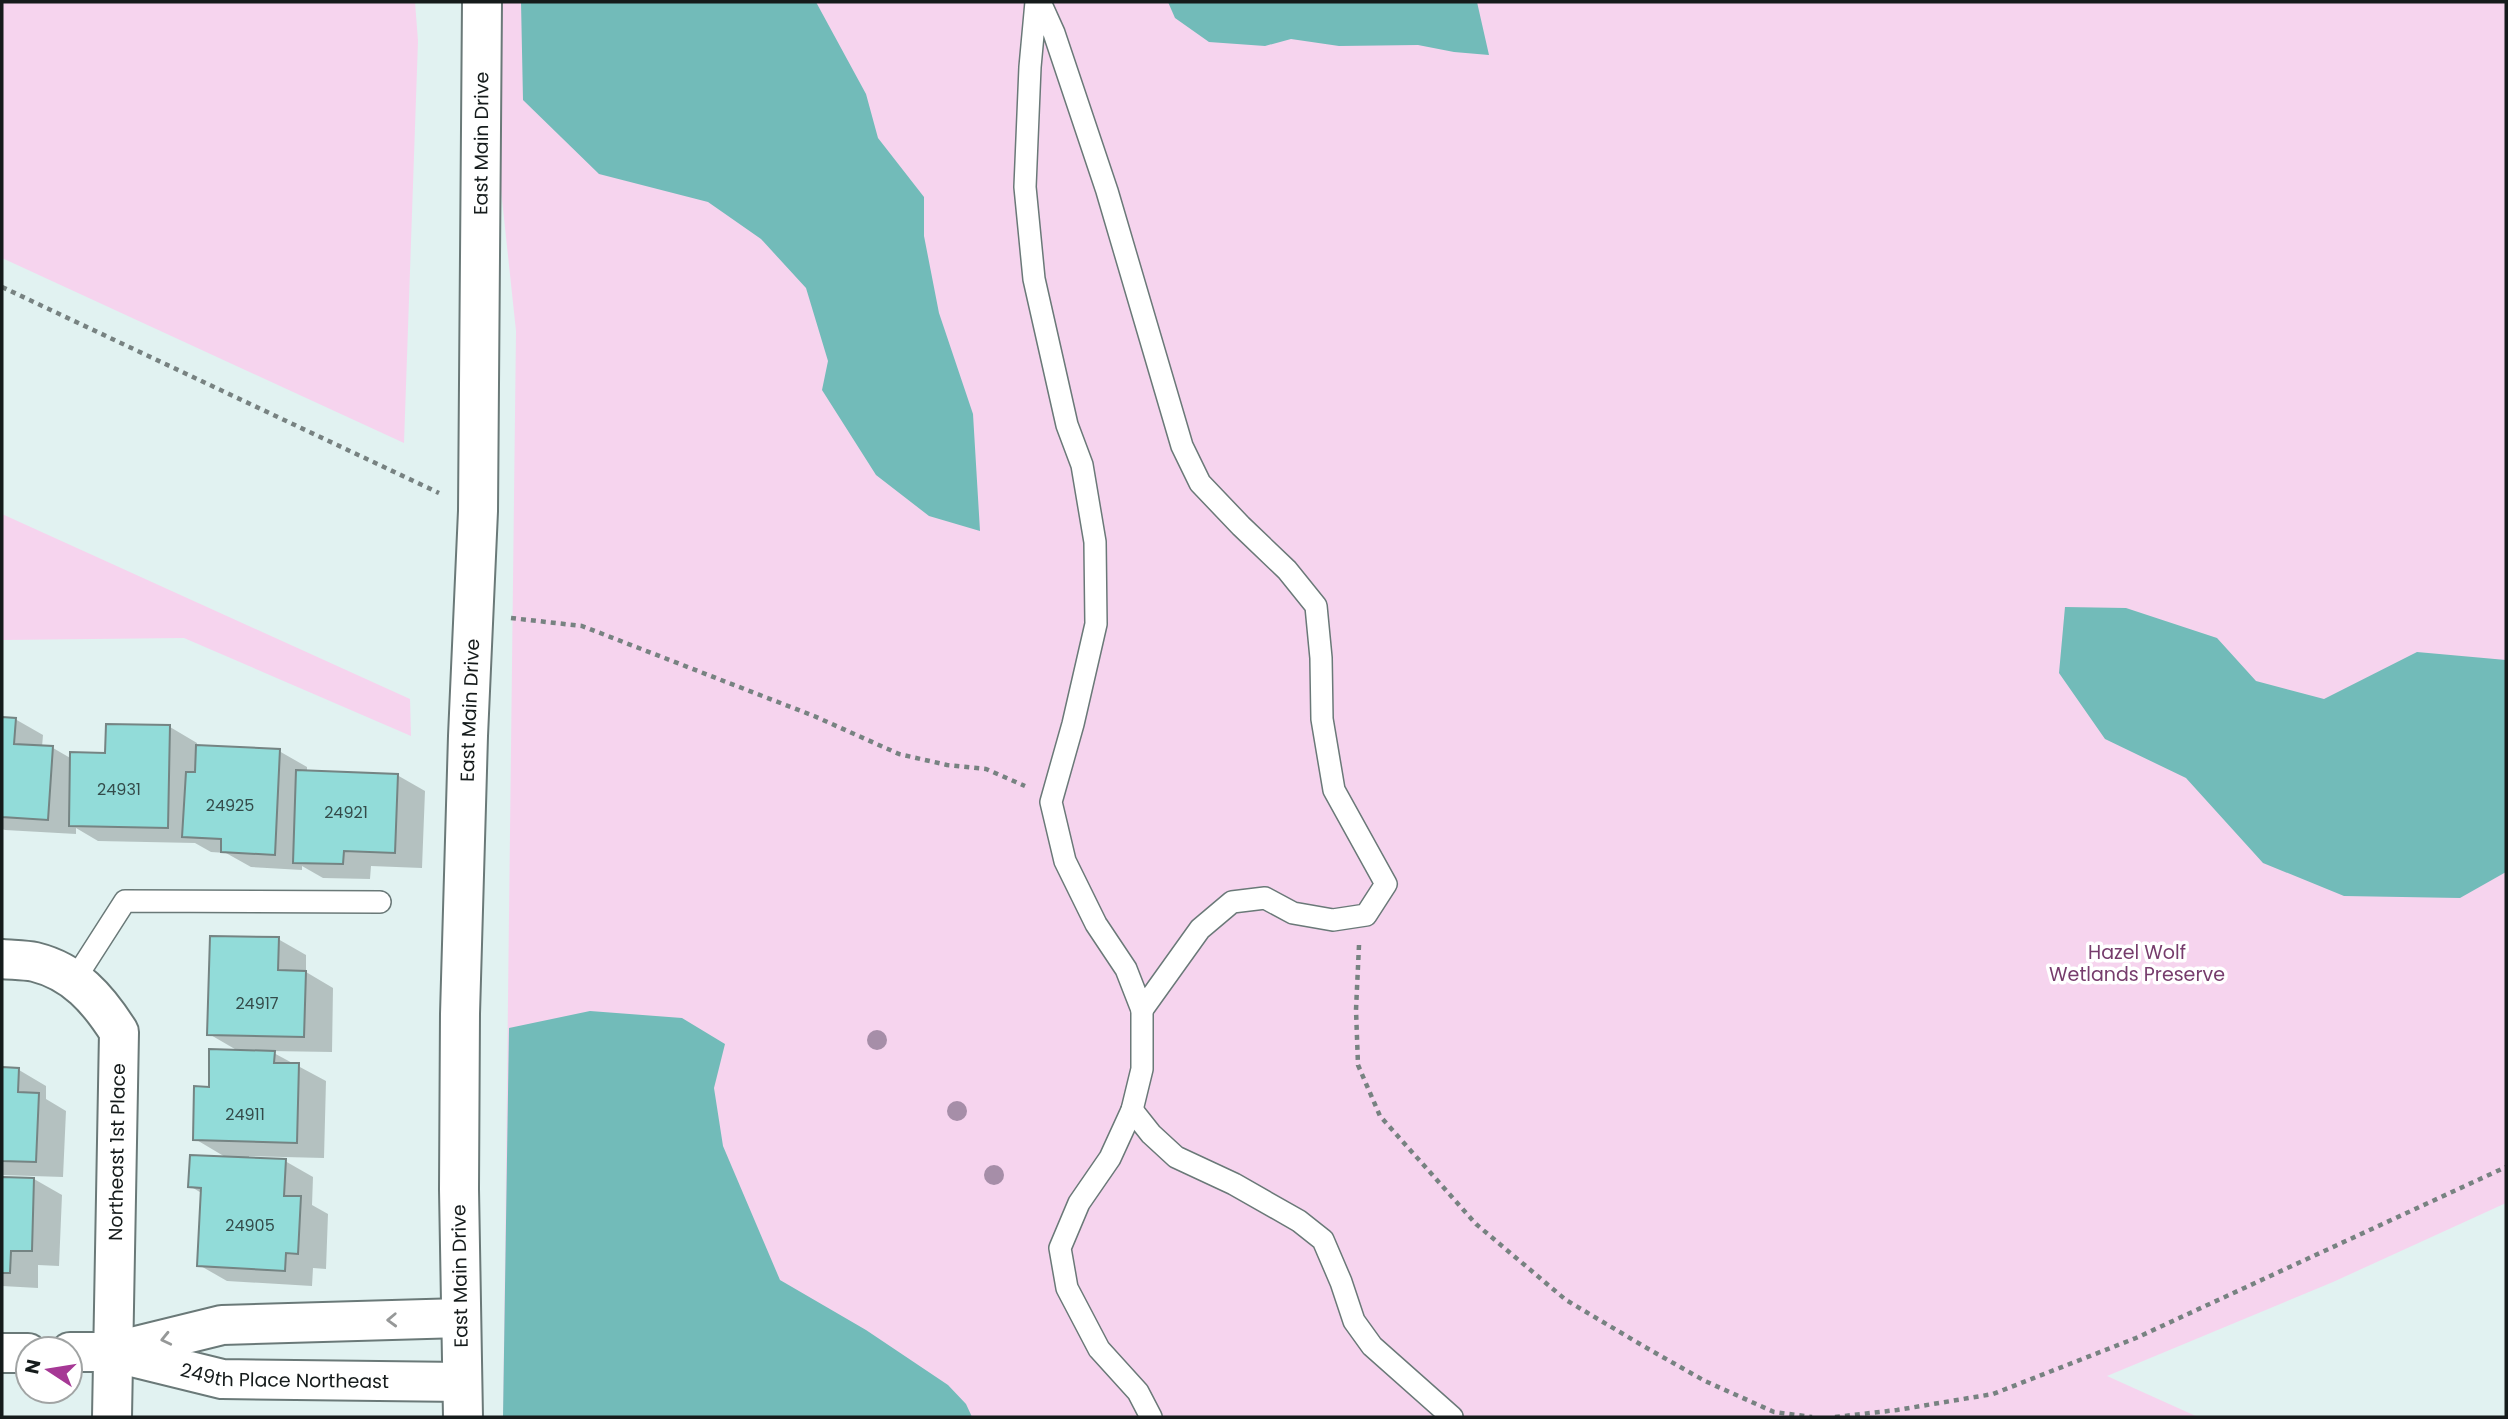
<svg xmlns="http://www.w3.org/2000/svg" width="2508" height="1419" viewBox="0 0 2508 1419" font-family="Poppins,sans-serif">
<rect width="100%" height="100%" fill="#e1f2f1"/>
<g fill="#f6d4ee">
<path d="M2,2h413l3,39 -14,402 -402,-185z"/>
<path d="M481,2h2025v1201l-173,79 -226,94 91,41h-1695l13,-1086z"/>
<path d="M2,514l408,185 1,37 -227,-98 -182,2z"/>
</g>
<g fill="#72bbb9">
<path d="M521,2h295l50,92 12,44 46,59v39l15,77 34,101 7,117 -51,-15 -53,-41 -54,-85 6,-29 -22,-73 -45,-49 -53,-37 -109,-28 -76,-74z"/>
<path d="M1168,2h309l12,53 -35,-3 -36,-7 -79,1 -48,-7 -26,7 -56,-4 -34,-24z"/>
<path d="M2065,607l61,1 91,30 39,43 68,18 93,-47 89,8v212l-46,26 -116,-2 -81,-33 -77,-85 -81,-39 -46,-66z"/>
<path d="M590,1011l92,7 43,26 -11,44 9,58 57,134 86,50 82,55 18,19 6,13h-469l6,-389z"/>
</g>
<g fill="#0003">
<path d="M2,719h13l28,16 -1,12 11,1 19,11 34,-4 64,-28 27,16v4l82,4 28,16v5l90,3 28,16 -3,77 -51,-2 -1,13 -47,-1 -21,-12v4l-51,-3 -25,-14 -15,-1 -16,-9 -97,-2 -22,-13v6l-71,-4 -3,-1z"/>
<path d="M278,939l28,16v17l27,16 -1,64 -62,-1 56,30 -2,77 -75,-2v3l36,2 28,16 -1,28 16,9 -2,55 -13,-1 -1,18 -85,-5 -28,-16 4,-71 -13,-8 37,-28 -32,-19 16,-50 29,-37 -31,-18z"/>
<path d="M2,1069l17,1 27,16v13l20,12 -3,66 -61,-2z"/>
<path d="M2,1178l32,1 28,16 -3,71 -21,-1v23l-36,-2z"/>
</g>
<g fill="#92dcd9" stroke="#758483" stroke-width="2">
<path d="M2,717l14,1 -2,26 39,2 -5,74 -46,-3z"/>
<path d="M106,724l64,1 -2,103 -99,-2 1,-74 35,1z"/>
<path d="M196,745l84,4 -5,106 -54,-3v-13l-39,-2 4,-65h9z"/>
<path d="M296,770l102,4 -3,79 -51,-2 -1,13 -50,-1z"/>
<path d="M210,936l69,1 -1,33 28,1 -2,66 -97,-2z"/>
<path d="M209,1049l66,2 -1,12h25l-2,80 -104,-3 1,-54 15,1z"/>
<path d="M2,1067l17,1 -1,24 21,1 -3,69 -34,-1z"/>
<path d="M190,1155l96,4 -2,37h17l-3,58 -12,-1 -1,18 -88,-5 4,-78 -13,-1z"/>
<path d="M2,1177l32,1 -2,73h-21l-1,22h-8z"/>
</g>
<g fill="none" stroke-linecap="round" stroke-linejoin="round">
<defs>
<g id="lane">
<path d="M1036,2l-6,65 -5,120 9,92 33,146 15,40 13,77 1,82 -23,100 -22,78 14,59 31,63 30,45 16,41 58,-81 32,-27 33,-4 28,15 40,7 33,-5 20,-31 -52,-94 -12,-71 -1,-61 -5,-52 -29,-36 -46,-44 -41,-43 -18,-37 -75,-255 -53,-158 -14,-31"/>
<path d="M75,979l50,-78 255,1"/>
<path d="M1142,1010v59l-10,41 -22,48 -31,45 -19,45 7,40 32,61 39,43 13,25"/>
<path d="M1132,1110l19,24 25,23 58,27 65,37 24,19 18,42 13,39 18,25 80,71"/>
</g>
<g id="street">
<path d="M2,959c11,1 23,1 33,3 40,10 63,37 84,70l-7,385"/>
<path id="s1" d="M461,1318l-239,7 -110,27 110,27 240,3"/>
<path d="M70,1352h42"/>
<path d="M2,1353h26"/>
<path id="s2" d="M463,1417l-4,-228 1,-175 8,-278 10,-225 4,-509"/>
</g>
</defs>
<use href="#lane" stroke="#6a7978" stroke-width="24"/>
<use href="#street" stroke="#6a7978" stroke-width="42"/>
<g stroke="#778281" stroke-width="4.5" stroke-dasharray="5 5" stroke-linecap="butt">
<path d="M2,287l437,206"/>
<path d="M511,618l71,8 232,90 85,38 48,11 39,4 39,17"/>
<path d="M1359,945l-3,65 2,55 22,51 96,108 90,76 79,47 60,34 69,31 38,5"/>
<path d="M1835,1417l62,-7 96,-16 143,-56 370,-171"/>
</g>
<use href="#lane" stroke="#fff" stroke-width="21"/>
<use href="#street" stroke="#fff" stroke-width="38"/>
</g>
<g fill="#a68ea8">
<circle cx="877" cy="1040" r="10"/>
<circle cx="957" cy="1111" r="10"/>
<circle cx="994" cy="1175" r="10"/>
</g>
<defs><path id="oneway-chevron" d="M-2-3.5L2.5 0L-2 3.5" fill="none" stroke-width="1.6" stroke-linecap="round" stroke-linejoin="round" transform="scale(1.75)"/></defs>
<g stroke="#969898">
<use href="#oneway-chevron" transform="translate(392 1320) rotate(178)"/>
<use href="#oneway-chevron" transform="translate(166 1339) rotate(167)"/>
</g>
<g text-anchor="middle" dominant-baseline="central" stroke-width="7" stroke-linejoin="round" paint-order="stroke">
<g font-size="16" fill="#344b4a">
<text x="119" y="789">24931</text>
<text x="230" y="805">24925</text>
<text x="346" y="812">24921</text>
<text x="257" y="1003">24917</text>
<text x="245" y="1114">24911</text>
<text x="250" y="1225">24905</text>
</g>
<g font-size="19" fill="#151b1b" stroke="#fff">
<text stroke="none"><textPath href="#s2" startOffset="1274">East Main Drive</textPath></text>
<text stroke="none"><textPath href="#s2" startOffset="707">East Main Drive</textPath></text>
<text transform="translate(117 1152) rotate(-89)">Northeast 1st Place</text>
<text transform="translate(460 1276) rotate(-91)">East Main Drive</text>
<text stroke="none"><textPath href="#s1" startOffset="528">249th Place Northeast</textPath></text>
</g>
<g font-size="19" fill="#763c6c" stroke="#fff">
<text x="2137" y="952">Hazel Wolf<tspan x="2137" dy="22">Wetlands Preserve</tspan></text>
</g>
</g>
<rect width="2508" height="1419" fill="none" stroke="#151b1b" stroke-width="7"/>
<g transform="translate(49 1370) rotate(282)"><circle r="33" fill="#ffffff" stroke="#a1a4a4" stroke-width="2"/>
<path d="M0-5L12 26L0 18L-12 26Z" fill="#a63895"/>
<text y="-10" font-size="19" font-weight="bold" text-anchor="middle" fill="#151b1b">N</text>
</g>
</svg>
